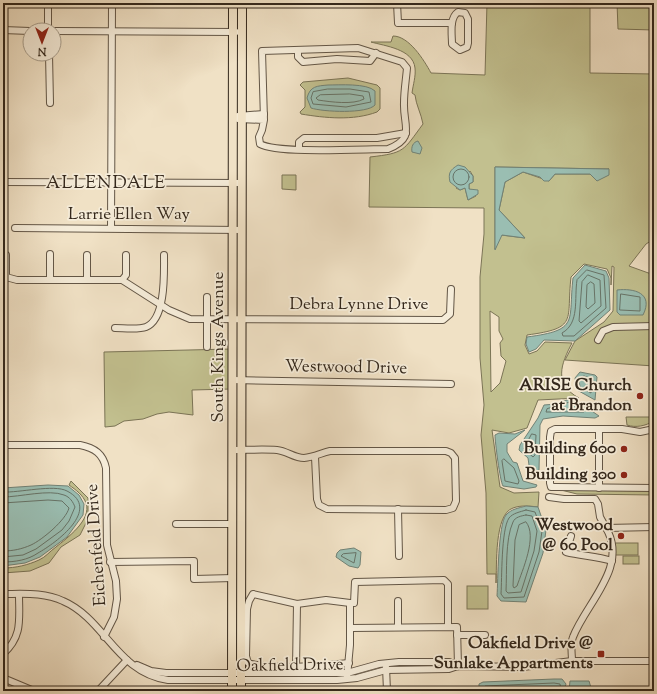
<svg xmlns="http://www.w3.org/2000/svg" width="657" height="694" viewBox="0 0 657 694" font-family="'Sorts Mill Goudy',serif">
<rect width="100%" height="100%" fill="#f0e1c5"/>
<filter id="stains"><feTurbulence type="fractalNoise" baseFrequency=".005" numOctaves="4"/><feColorMatrix values="0 0 0 0 .2 0 0 0 0 .09 0 0 0 0 .02 0 0 0 .5 -.17"/></filter>
<radialGradient id="worn" r=".72"><stop offset=".6" stop-color="#630" stop-opacity="0"/><stop offset="1" stop-color="#630" stop-opacity=".3"/></radialGradient>
<g fill="#c2c08f" stroke="#7b7456" fill-rule="evenodd">
<path d="M487,3h103v70l64,1v165l-8,5 -17,22 25,9v91l-89,-6 10,-19 29,-19 9,-11 1,-44 -2,-1 -1,19v-7l-4,-9 -23,-5 -13,13c-5,44 8,51 -44,58l-2,10 4,9 8,-3 8,-9 27,1c-11,21 -19,41 7,55l-41,2 -11,28 -18,5 -17,-3 8,57 14,6 25,-1 -1,15c-8,-1 -17,-2 -25,1 -19,6 -16,58 -17,75v-9h-9l-1,-81 -5,-58 3,-30 -4,-47v-81l4,-43v-26l-115,-1 1,-50c35,-4 33,-6 53,-33 -2,-11 -7,-19 -8,-29l-3,-2c1,-8 4,-17 3,-25 -2,-19 -30,-22 -44,-26h20l2,-6c16,0 31,24 38,37l54,2zM495,167l114,2 -19,5h-35l-6,7 -26,-9 -18,10 -6,28 26,28 -24,-3 -6,14zM470,171l3,5v6l-4,2v5l3,1 4,6 -8,4 -3,-12 -5,2 -4,-2zM490,311l9,6v14l4,8 -3,4 1,13 5,5 -6,22 -9,9z"/>
<path d="M617,3h37v27l-36,-1z"/>
<path d="M348,78l29,7 3,3v21l-3,3c-24,9 -52,6 -76,2l-1,-2 5,-5v-17l-5,-5 3,-3z"/>
<path d="M282,175h14v15l-14,-1z"/>
<path d="M231,349v40l-39,1 1,25 -24,-3 -12,2 -14,5 -19,2 -9,5 -10,1 -1,-75z"/>
<path d="M626,417h28v4c-9,5 -18,7 -27,4z"/>
<path d="M71,481l17,17v21l-8,16 -19,12 -12,16 -19,8 -27,2v-5c13,0 25,-3 36,-8 7,-3 11,-9 17,-13 11,-9 36,-27 30,-44 -3,-8 -10,-13 -17,-18z"/>
<path d="M561,490h93v5l-77,-1z"/>
<rect x="615" y="543" width="23" height="12"/>
<rect x="623" y="556" width="16" height="8"/>
<rect x="467" y="586" width="21" height="23"/>
</g>
<g fill="#9abeb2" stroke="#718276">
<path d="M328,85c11,0 39,-2 47,6v14c-8,9 -52,7 -64,3l-4,-10c3,-12 10,-12 21,-13z"/>
<path d="M418,141l4,7 -2,6 -8,-2c-1,-5 1,-10 6,-11z"/>
<path d="M458,165l7,2 8,9v6l-4,2v5l9,1v4l-10,6 -3,-12 -5,2 -10,-8c-2,-9 0,-12 8,-17z"/>
<path d="M495,167l114,2v6l-12,6 -7,-7h-35l-6,7h-5l-4,-4 -17,-5 -18,10 -6,28 26,28 -23,-3 -7,15z"/>
<path d="M585,265l21,6 3,7 1,32 -35,31 -31,-1 -8,9 -7,3 -3,-8 1,-7c53,-7 41,-15 46,-59z"/>
<path d="M617,290c17,-2 37,3 26,25h-23l-3,-3z"/>
<path d="M580,372l15,3 2,2 -2,23 -18,-10 -2,-12z"/>
<path d="M573,398l26,18 -4,2 -32,-2 -20,3 -3,6 -1,45 -3,2h-6l-2,-14 -9,-8 1,-5 18,-27 6,-13 12,-1z"/>
<path d="M525,430l-18,14v8l6,10 4,1 6,18 14,4 -1,2 -12,2 -21,-3c-3,-5 -8,-44 -8,-51l4,-2 16,1z"/>
<path d="M48,485l20,1 11,9 5,9 -1,11 -16,22 -27,20 -15,6 -22,3v-78z"/>
<path d="M526,506l12,1 8,23 -3,23 -17,49 -25,-1 -4,-5c1,-15 1,-71 9,-81 5,-6 13,-7 20,-9z"/>
<path d="M354,548l7,4 -1,13 -2,3 -9,-2 -13,-9 1,-4 3,-3z"/>
<path d="M554,679h8l4,5 -2,7h-85v-7l4,-2z"/>
<path d="M570,681h19l3,10h-23z"/>
</g>
<g fill="none" stroke-linecap="round" stroke-linejoin="round">
<g stroke="#677367" stroke-width="1">
<path d="M328,89h22l19,3 2,10 -25,5 -33,-3 -2,-6 2,-6z"/>
<path d="M350,94l13,2 1,3c-11,6 -33,3 -46,1l-2,-2 4,-3z"/>
<circle cx="461" cy="177" r="8"/>
<path d="M587,270l17,5 2,33 -32,28h-11l-1,-3c18,-10 12,-34 15,-53z"/>
<path d="M588,275l12,5 1,26 -20,17 -2,-2 3,-39z"/>
<path d="M591,282l3,2 1,19 -7,6 -2,-2 1,-22z"/>
<path d="M621,294l19,3v14l-20,-1z"/>
<path d="M584,376l8,3 -1,14 -11,-6 -1,-6z"/>
<path d="M571,402l13,8v2h-38l1,-3z"/>
<path d="M532,434l4,1 -1,20 -2,2 -9,-8z"/>
<path d="M504,459l10,9 5,13 -1,3 -13,-3 -3,-20z"/>
<path d="M3,492c16,1 51,-8 64,-1 35,18 -11,52 -29,62 -10,7 -23,9 -35,9"/>
<path d="M3,497c17,0 46,-8 61,-2 6,2 9,7 11,12l-6,14 -7,9 -26,19 -13,6 -20,2"/>
<path d="M3,503l45,-3 14,1 7,7c-3,12 -27,32 -38,37 -9,4 -18,6 -28,6"/>
<path d="M526,510l9,2 7,19 -3,21 -15,45 -20,1 -3,-4c1,-15 0,-64 8,-76 4,-5 11,-6 17,-8z"/>
<path d="M526,515l6,1 5,15 -3,20 -13,41 -13,1 -2,-2c1,-19 -1,-52 7,-69 2,-5 8,-6 13,-7z"/>
<path d="M526,522c12,14 -4,49 -9,64l-3,2 -1,-2 2,-46 4,-15z"/>
<path d="M356,553l-2,10 -13,-7 2,-2z"/>
<path d="M483,691l2,-5 69,-3 6,1 1,7"/>
<path d="M489,691l64,-3 3,3"/>
</g>
<defs>
<g id="minor">
<path d="M397,3l1,20h54"/>
<path d="M458,12l7,1 3,6v24l-1,4 -7,3 -8,-6c0,-9 -3,-26 6,-32z"/>
<path d="M3,30l27,1"/>
<path d="M48,30v-27"/>
<path d="M54,31l182,1"/>
<path d="M298,50v7l5,5 34,-3 33,2 6,-8"/>
<path d="M49,54l1,49"/>
<path d="M238,116l26,-2"/>
<path d="M238,119l26,1 -2,10 -3,7 1,7c17,10 103,5 128,5 28,-11 15,-23 16,-46 0,-12 2,-23 3,-35l-5,-6 -44,-14 -96,3 2,69"/>
<path d="M299,149v-7l5,-4h73l29,-5"/>
<path d="M3,182l239,1"/>
<path d="M15,228l227,2"/>
<path d="M111,228l1,-225"/>
<path d="M50,254v26"/>
<path d="M6,255v22l11,3h105l47,30 21,9 253,1 7,-6 1,-25"/>
<path d="M87,280v-25"/>
<path d="M122,280l4,-5v-20"/>
<path d="M207,297v50"/>
<path d="M115,328c8,0 23,2 31,-1 20,-8 18,-54 18,-72"/>
<path d="M598,340l5,-9 10,-4 41,-1"/>
<path d="M233,380l218,4"/>
<path d="M599,429v59"/>
<path d="M654,429l-14,3 -18,-3h-67l-4,2 -1,6v46l1,4h6l97,1"/>
<path d="M3,445h77c15,3 23,9 26,23l1,77 9,36 1,18 -3,18 -10,20"/>
<path d="M233,450c14,0 30,-1 44,0 10,1 17,8 27,8 10,-1 17,-5 26,-7h116l5,2 4,5 1,43 -3,7 -7,2 -119,-1 -8,-4 -2,-6 -2,-42"/>
<path d="M549,497l15,2h31l3,5 2,13 6,11 48,-1"/>
<path d="M398,509l1,47"/>
<path d="M176,524h57"/>
<path d="M571,536l-5,16c16,4 30,4 46,9"/>
<path d="M110,562l84,-1v18l39,-1"/>
<path d="M3,594c20,0 41,-2 60,7 42,18 54,72 105,79h169l20,-2 29,-8 63,-1 9,-3 65,1 49,-6h82"/>
<path d="M398,601v26"/>
<path d="M350,603h4l1,-21 89,-2 4,4v42"/>
<path d="M351,628l106,-1 1,39"/>
<path d="M457,635h28"/>
<path d="M3,654c20,-18 16,-35 16,-60"/>
<path d="M572,661c0,-8 -2,-17 1,-24 13,-34 56,-70 33,-109"/>
<path d="M349,663c-25,3 -78,7 -101,0l-2,-7 1,-47 2,-8 4,-7 44,10 29,-4 24,3"/>
<path d="M137,665l14,6 15,2h181l32,-9 20,-2h50l9,4"/>
<path d="M386,667l1,24"/>
<path d="M296,668l1,-64"/>
<path d="M347,677l3,-32v-42"/>
<path d="M3,678l31,13"/>
<path d="M98,691l29,-31"/>
</g>
<g id="major">
<path d="M232,691l1,-688"/>
<path d="M241,691l1,-688"/>
</g>
</defs>
<use href="#minor" stroke="#635646" stroke-width="8"/>
<use href="#major" stroke="#34281c" stroke-width="10"/>
<use href="#minor" stroke="#f5ecd9" stroke-width="6"/>
<use href="#major" stroke="#f0e1c5" stroke-width="8"/>
</g>
<g fill="#8f2418" stroke="#f5ecd9" stroke-width="1.5">
<circle cx="640" cy="396" r="4"/>
<circle cx="624" cy="449" r="4"/>
<circle cx="624" cy="475" r="4"/>
<circle cx="621" cy="536" r="4"/>
<rect x="597" y="650" width="8" height="8" rx="2"/>
</g>
<g text-anchor="middle" dominant-baseline="central" stroke-width="3.5" stroke-linejoin="round" paint-order="stroke">
<g font-size="17" fill="#34281c" stroke="#f5ecd9">
<text x="129" y="215">Larrie Ellen Way</text>
<text x="359" y="305">Debra Lynne Drive</text>
<text transform="translate(219 347) rotate(-90)">South Kings Avenue</text>
<text transform="translate(346 368) rotate(1)">Westwood Drive</text>
<text transform="translate(97 545) rotate(-94)">Eichenfeld Drive</text>
<text transform="translate(290 666) rotate(-1)">Oakfield Drive</text>
</g>
<g font-size="17" font-weight="bold" fill="#34281c" stroke="#f5ecd9" text-anchor="end">
<text x="632" y="386">ARISE Church<tspan x="632" dy="20">at Brandon</tspan></text>
<text x="616" y="449">Building 600</text>
<text x="616" y="475">Building 300</text>
<text x="613" y="526">Westwood<tspan x="613" dy="20">@ 60 Pool</tspan></text>
<text x="593" y="644">Oakfield Drive @<tspan x="593" dy="20">Sunlake Appartments</tspan></text>
</g>
<g font-size="18" letter-spacing="1" fill="#34281c" stroke="#f5ecd9">
<text x="106" y="184">ALLENDALE</text>
</g>
</g>
<rect width="657" height="694" fill="none" stroke="#f0e1c5" stroke-width="16"/>
<rect x="4" y="4" width="649" height="686" fill="none" stroke="#34281c" stroke-width="2"/>
<rect x="8" y="8" width="641" height="678" fill="none" stroke="#34281c"/>
<g transform="translate(42 42) rotate(180)"><circle r="19" fill="#f5ecd9" stroke="#a89e8d"/>
<path d="M0-3L7 15L0 10L-7 15Z" fill="#8f2418"/>
<text y="-6" font-size="11" font-weight="bold" text-anchor="middle" fill="#34281c">N</text>
</g>
<rect width="100%" height="100%" filter="url(#stains)"/>
<rect width="100%" height="100%" fill="url(#worn)"/>
</svg>
